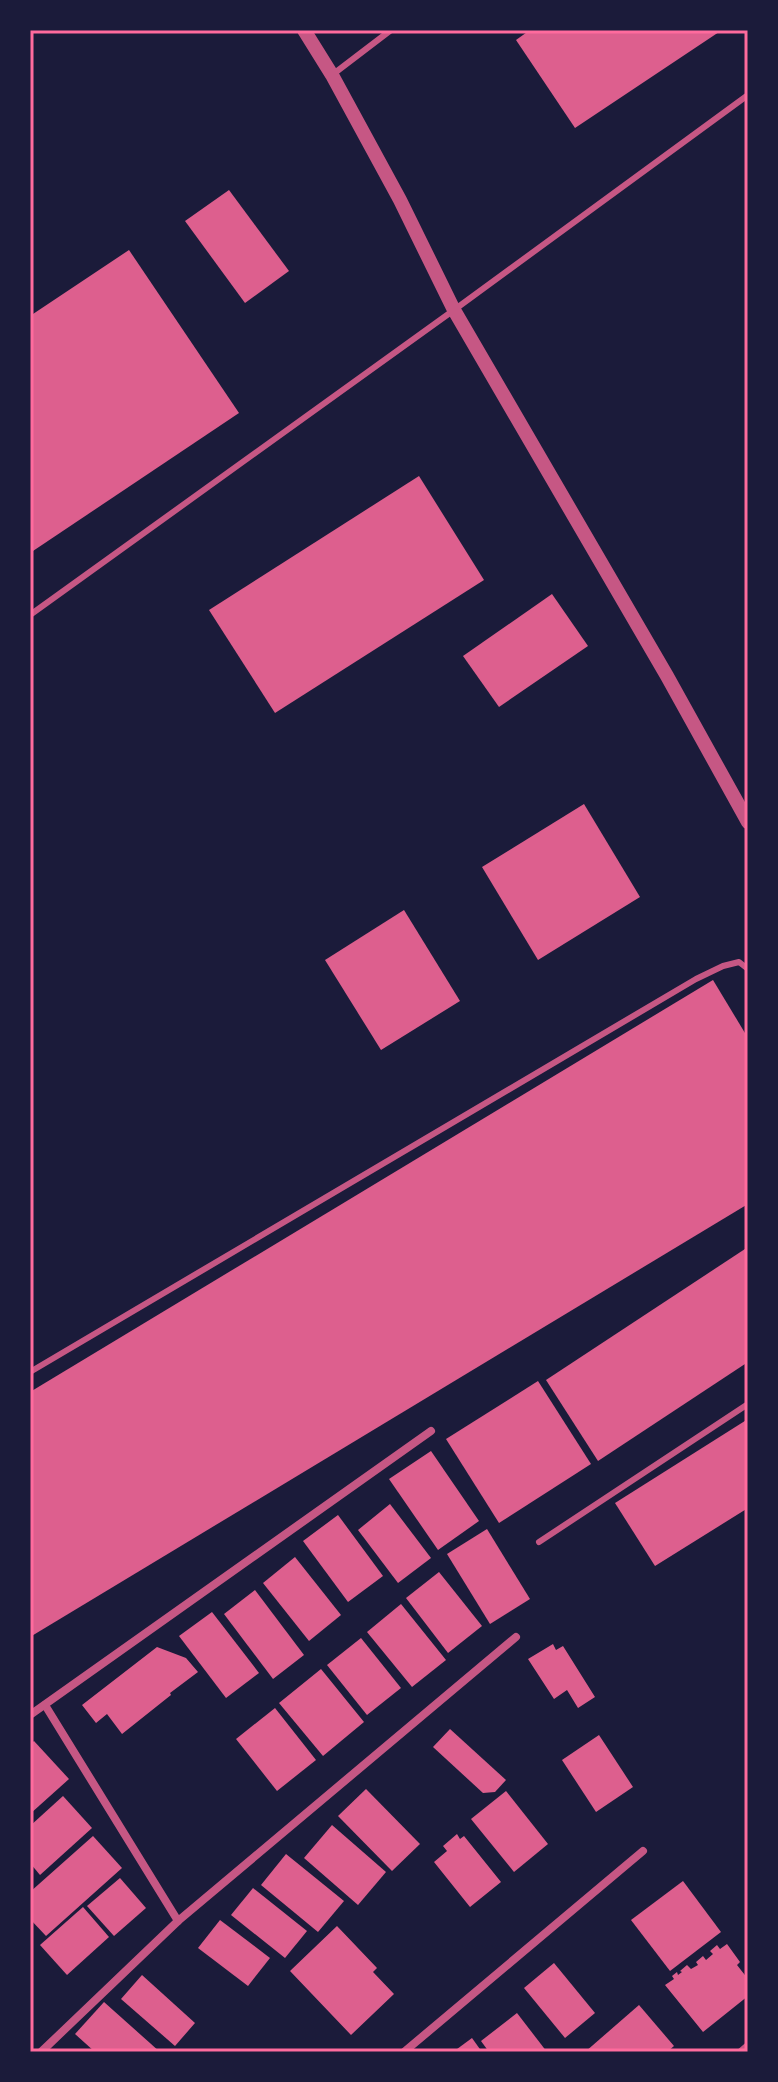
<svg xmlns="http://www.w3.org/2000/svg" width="778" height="2082" viewBox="0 0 778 2082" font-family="'Fira Sans',sans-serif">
<rect width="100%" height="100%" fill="#1b1b3a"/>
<g fill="#dd5f8e">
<path d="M530,30h192l-147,98 -59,-88z"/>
<path d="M229,190l60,81 -44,32 -60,-82z"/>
<path d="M129,250l110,163 -209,140v-237z"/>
<path d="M419,476l65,104 -209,133 -66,-103z"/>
<path d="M552,594l36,52 -89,61 -36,-51z"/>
<path d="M584,804l56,93 -102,63 -56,-93z"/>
<path d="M404,910l56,91 -79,49 -56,-90z"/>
<path d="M713,980l35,58v166l-718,433v-245z"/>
<path d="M748,1247v115l-150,99 -52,-81z"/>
<path d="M538,1381l53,83 -92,59 -53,-84z"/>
<path d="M748,1419v89l-93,58 -40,-63z"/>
<path d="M431,1451l48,70 -41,29 -49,-71z"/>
<path d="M390,1504l41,54 -33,25 -40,-53z"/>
<path d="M338,1515l45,61 -35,26 -45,-61z"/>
<path d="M487,1529l43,70 -40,25 -43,-70z"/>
<path d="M295,1557l46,58 -32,26 -46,-58z"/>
<path d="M439,1572l43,54 -34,27 -42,-55z"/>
<path d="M255,1590l49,65 -31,24 -49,-65z"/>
<path d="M401,1604l45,56 -34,27 -45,-55z"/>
<path d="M212,1612l47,61 -33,25 -47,-62z"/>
<path d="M361,1638l40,50 -34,27 -40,-50z"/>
<path d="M553,1644l3,6 7,-4 32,51 -17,11 -11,-18 -13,9 -26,-40z"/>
<path d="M157,1647l29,11 12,14 -28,21 1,2 -49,39 -15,-20 -11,9 -14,-18z"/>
<path d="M321,1669l43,53 -41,34 -44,-53z"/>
<path d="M275,1708l41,52 -39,31 -41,-52z"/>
<path d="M450,1729l56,51 -11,12 -12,1 -50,-46z"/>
<path d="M599,1735l34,52 -37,25 -34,-52z"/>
<path d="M34,1741l35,38 -39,35v-69z"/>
<path d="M366,1789l54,55 -28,27 -54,-55z"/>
<path d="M506,1791l42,53 -34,28 -43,-53z"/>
<path d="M63,1796l29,32 -52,47 -10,-12v-37z"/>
<path d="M332,1825l54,47 -28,33 -54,-47z"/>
<path d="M457,1834l3,5 4,-3 37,46 -31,25 -36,-45 13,-11 -4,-5z"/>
<path d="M93,1836l29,32 -76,68 -16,-17v-27z"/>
<path d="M286,1854l58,47 -26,31 -57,-47z"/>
<path d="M120,1878l26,30 -32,28 -27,-30z"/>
<path d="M683,1881l38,51 -51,39 -39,-51z"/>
<path d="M253,1888l54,43 -22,27 -54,-43z"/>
<path d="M83,1907l26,30 -42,38 -27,-30z"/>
<path d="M220,1920l50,38 -22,28 -50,-38z"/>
<path d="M337,1926l40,42 -4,4 21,22 -43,41 -61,-64z"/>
<path d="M727,1944l13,18 -3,3 11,14v17l-45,36 -38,-47 9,-6 -2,-3 5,-4 1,3 4,-3 -2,-1 7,-6 4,4 7,-4 -2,-3 7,-6 3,4 7,-6 -3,-3 7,-6 3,4z"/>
<path d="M554,1963l41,50 -30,25 -41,-50z"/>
<path d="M142,1975l53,48 -20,23 -54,-47z"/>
<path d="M104,2002l56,50h-65l-20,-18z"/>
<path d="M639,2005l35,41 -7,6h-82z"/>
<path d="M517,2013l30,39h-58l-8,-11z"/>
<path d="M472,2038l10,14h-29z"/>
</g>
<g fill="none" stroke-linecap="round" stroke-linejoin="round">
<g stroke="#c65784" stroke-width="6">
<path d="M332,75l59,-45"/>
<path d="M30,615l424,-305 294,-215"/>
<path d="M30,1372l666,-393 27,-13 16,-4 9,7"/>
<path d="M539,1542l209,-138"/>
</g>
<g stroke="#c65784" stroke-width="8">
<path d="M45,1705l133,216"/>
<path d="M30,1715l401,-284"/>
<path d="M41,2052l137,-131 338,-284"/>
<path d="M404,2052l239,-201"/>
<path d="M741,2052l7,-6"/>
</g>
<path stroke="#c65784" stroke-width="14" d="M304,30l28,45 68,125 54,110 213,366 81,146"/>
</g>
<rect width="778" height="2082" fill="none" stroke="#1b1b3a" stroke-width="64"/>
<rect x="32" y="32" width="714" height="2018" fill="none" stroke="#ff6b9d" stroke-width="3"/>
</svg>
